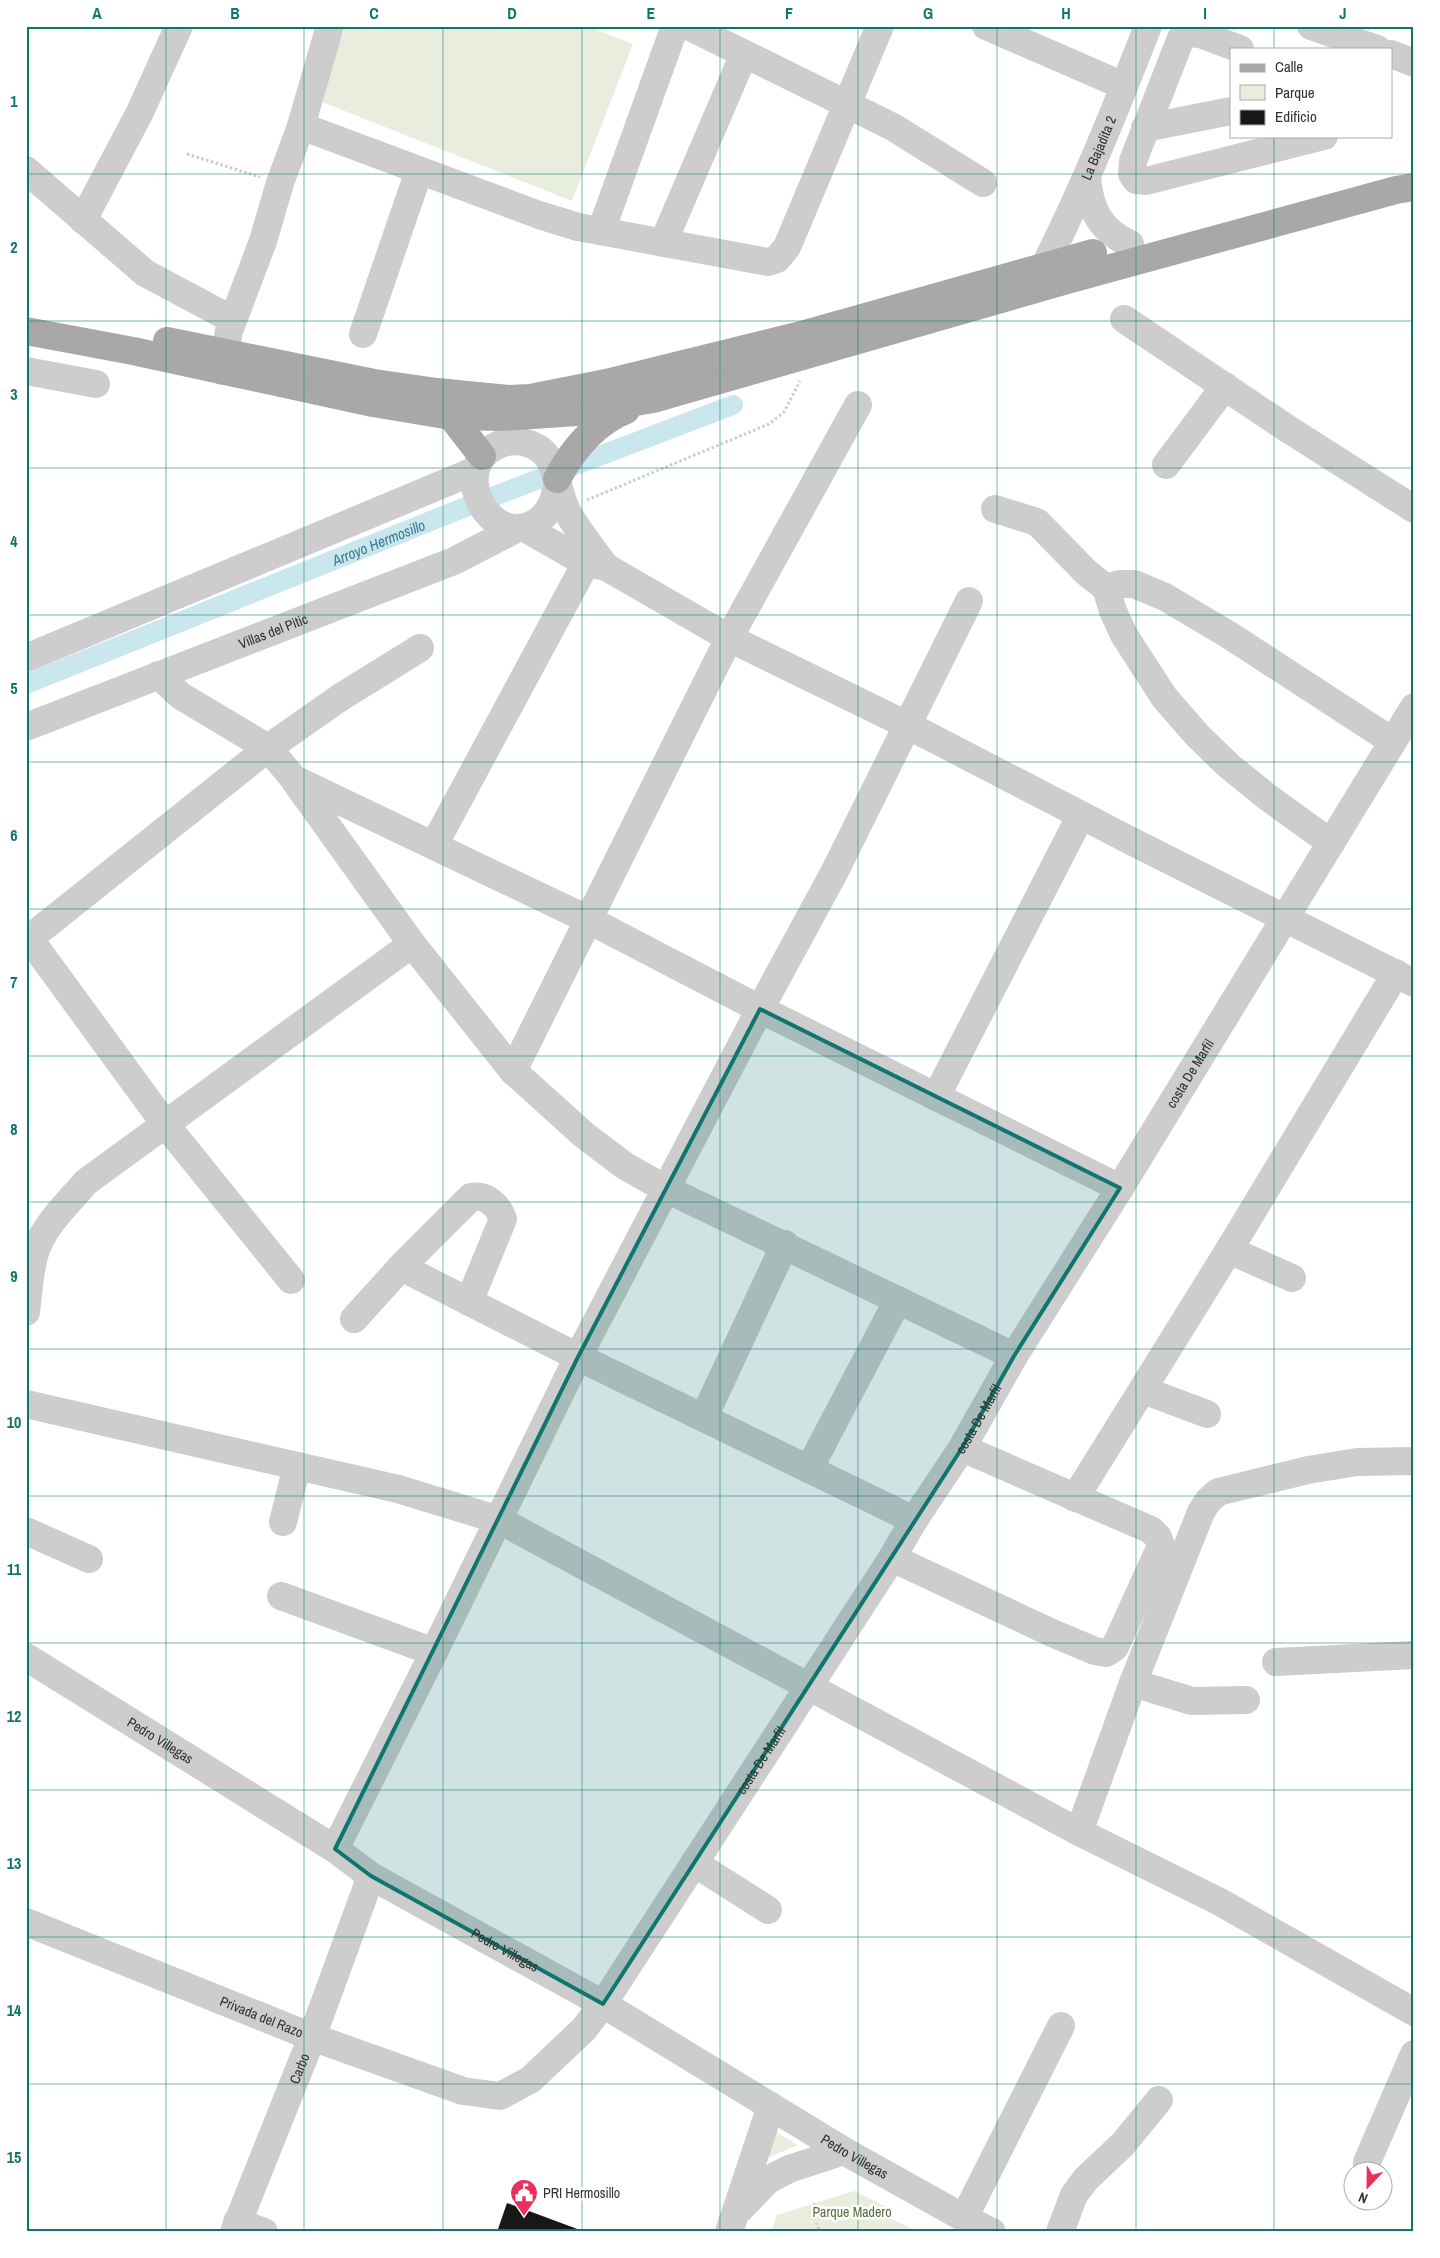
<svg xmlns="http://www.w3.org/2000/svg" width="1440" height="2258" viewBox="0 0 1440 2258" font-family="'Archivo Narrow',sans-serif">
<rect width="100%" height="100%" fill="#fff"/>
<g fill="#e9edde">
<path d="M346,26h241l46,18 -61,157 -255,-101z"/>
<path d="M772,2130l26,15 -38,16z"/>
<path d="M854,2191l33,16 1,10 30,15h-147l6,-17z"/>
</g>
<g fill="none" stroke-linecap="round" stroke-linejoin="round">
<path stroke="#cae6ee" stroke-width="20" id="s1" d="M26,684l432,-174 275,-105"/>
</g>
<path fill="#171717" d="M507,2203l73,27v2h-83z"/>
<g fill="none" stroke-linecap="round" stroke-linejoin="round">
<g stroke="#cdcdcd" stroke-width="3" stroke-dasharray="2.5 2.5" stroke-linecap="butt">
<path d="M187,154l73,23"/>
<path d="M587,500l182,-76 15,-12 16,-31"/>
<path d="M814,2203v15l6,14"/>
</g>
<g stroke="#cdcdcd" stroke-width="28">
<path d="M688,26l205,101 90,56"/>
<path d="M986,26l138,60"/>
<path d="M1311,26l66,23"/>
<path d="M1240,49l-40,-15 -9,-1 -10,5 -48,123 -1,13 4,6 10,1 178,-45"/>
<path d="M1391,54l23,9"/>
<path d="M301,126l238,89 39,12 190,35 9,-3 10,-12 93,-221"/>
<path d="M1145,128l86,-17"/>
<path d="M26,170l119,103 88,47"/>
<path d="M1087,178c3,32 13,52 43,66"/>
<path d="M83,220l57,-108 39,-86"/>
<path d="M601,231l74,-205"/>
<path d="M663,243l81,-189"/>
<path id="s2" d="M1044,267c40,-79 72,-159 104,-241"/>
<path d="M1124,319l164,110 126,80"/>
<path d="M363,334l56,-163"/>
<path d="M26,371l70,13"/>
<path d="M222,371l7,-40 34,-90 17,-58 21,-57 29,-100"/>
<path d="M1166,465l59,-79"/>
<path d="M557,484c-2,16 -8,32 -24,40 -44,22 -83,-53 -39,-77 9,-5 19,-7 29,-5 38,9 30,42 44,69 11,20 25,38 39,56"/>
<path d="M995,509l42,13 50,51 19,15 7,23 11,24 40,62 33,38 32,31 37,30 65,47"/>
<path d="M525,528l61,35 20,4 123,71 180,88 228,118 277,139"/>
<path d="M1106,588l14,-4h14l31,13 64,38 163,106"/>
<path d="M26,658l448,-187"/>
<path d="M158,675l23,21 87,52 26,31 293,140 173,90 360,179"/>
<path id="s3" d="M26,727l428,-166 62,-32"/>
<path d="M295,781l117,163 101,127 71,64 41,31 41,23 348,167"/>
<path d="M434,845l152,-282"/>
<path d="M26,934l139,190 126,156"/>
<path d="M26,941l242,-193 73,-51 79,-49"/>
<path d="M513,1071l216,-433 129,-233"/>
<path d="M936,1097l145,-282"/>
<path d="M1229,1250l63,28"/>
<path d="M401,1267l177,90 336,163"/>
<path d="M26,1312c3,-21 3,-45 11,-65 10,-25 32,-45 49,-65l326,-238"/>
<path d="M354,1319l47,-52 70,-70c15,-3 27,8 32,22l-34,83"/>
<path d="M1143,1390l64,24"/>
<path d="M26,1404l372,85 101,31 580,312 141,70 194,110"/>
<path d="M704,1417l81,-173"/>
<path d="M809,1469l89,-169"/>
<path d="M1075,1498l154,-248 167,-277"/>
<path d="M283,1522l14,-56"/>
<path d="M26,1531l63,28"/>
<path d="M892,1558l160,75 43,18 11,2 9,-6 46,-101 -3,-9 -7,-7 -189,-82"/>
<path d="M281,1596l153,56"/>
<path id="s4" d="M26,1657l309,192 36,27 232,128 241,147 120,67 28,14"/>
<path d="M1276,1662l138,-7"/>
<path d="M1133,1683l59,18 54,-1"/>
<path d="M1079,1832l54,-149 68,-171 7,-11 10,-9 90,-22 49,-8 57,-1"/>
<path d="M335,1849l99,-197 144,-295 182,-348 75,-138 134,-270"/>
<path d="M694,1863l74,47"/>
<path id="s5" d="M26,1922l286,115 151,54 37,5 30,-16 54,-51 19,-25 289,-446 22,-38 48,-72 52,-92 106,-168 294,-481"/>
<path d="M1367,2162l47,-108"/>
<path d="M740,2209l28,-29 21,-11 55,-18"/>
<path d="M964,2218l97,-192"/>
<path d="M237,2222l27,10"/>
<path id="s6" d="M234,2232l78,-195 59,-161"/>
<path d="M729,2232l42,-126"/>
<path d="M1060,2232l14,-37 12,-16 37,-35 36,-44"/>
</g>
<g stroke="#a8a8a8" stroke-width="28">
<path d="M26,331l107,20 240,52 78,13 51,1 75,-5 76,-13 414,-119 329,-90 18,-3"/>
<path d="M167,341l207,42 63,9 71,7 22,-1 76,-15 199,-49 288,-81"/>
<path d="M451,416l31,40"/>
<path d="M557,479c16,-30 37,-56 69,-69"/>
</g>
</g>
<path fill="#0f766e" fill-opacity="0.2" stroke="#0f766e" stroke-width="4" stroke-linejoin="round" d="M760,1009l360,179 -106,168 -52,92 -359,556 -232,-128 -36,-27 243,-492z"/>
<path fill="none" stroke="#0f766e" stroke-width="1" stroke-opacity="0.55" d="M166,26v2206M304,26v2206M443,26v2206M582,26v2206M720,26v2206M858,26v2206M997,26v2206M1136,26v2206M1274,26v23M1274,136v2096M26,174h1388M26,321h1388M26,468h1388M26,615h1388M26,762h1388M26,909h1388M26,1056h1388M26,1202h1388M26,1349h1388M26,1496h1388M26,1643h1388M26,1790h1388M26,1937h1388M26,2084h1388"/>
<defs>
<symbol id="civic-pin" viewBox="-11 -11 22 30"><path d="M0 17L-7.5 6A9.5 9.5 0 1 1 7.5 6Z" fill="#eb2f5d" stroke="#fff"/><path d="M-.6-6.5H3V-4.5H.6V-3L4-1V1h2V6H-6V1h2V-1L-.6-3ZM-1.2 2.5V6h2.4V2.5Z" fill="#fff"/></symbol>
</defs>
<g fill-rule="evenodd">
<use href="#civic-pin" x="508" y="2177" width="32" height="43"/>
</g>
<g text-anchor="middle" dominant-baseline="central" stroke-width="5" stroke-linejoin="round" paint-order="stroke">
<g font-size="14" fill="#303030" stroke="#fff">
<text stroke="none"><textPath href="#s2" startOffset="131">La Bajadita 2</textPath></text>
<text stroke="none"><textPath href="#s3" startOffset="265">Villas del Pitic</textPath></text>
<text stroke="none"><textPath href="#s5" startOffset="1746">costa De Marfil</textPath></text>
<text stroke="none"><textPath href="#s5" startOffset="1341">costa De Marfil</textPath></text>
<text stroke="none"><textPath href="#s4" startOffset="158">Pedro Villegas</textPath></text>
<text stroke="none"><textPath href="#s5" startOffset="936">costa De Marfil</textPath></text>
<text stroke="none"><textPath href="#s4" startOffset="562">Pedro Villegas</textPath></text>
<text stroke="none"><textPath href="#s5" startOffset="254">Privada del Razo</textPath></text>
<text stroke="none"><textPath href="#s6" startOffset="176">Carbo</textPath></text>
<text stroke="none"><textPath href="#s4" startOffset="968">Pedro Villegas</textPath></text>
</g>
<g font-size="14" fill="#303030" stroke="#fff" text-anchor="start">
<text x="543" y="2193">PRI Hermosillo</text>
</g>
<g font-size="14" fill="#5c6e3b" stroke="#fff">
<text x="852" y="2212">Parque Madero</text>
</g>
<g font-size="15" font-style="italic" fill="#397c8f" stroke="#fff">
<text stroke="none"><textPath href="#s1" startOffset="380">Arroyo Hermosillo</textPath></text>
</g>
</g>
<rect width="1440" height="2258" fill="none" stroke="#ffffff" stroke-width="55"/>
<rect x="1230" y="48" width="162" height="90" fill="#ffffff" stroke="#acacac"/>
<rect x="1240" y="64" width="25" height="8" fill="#a8a8a8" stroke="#acacac"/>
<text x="1275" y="72" font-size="15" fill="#303030">Calle</text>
<rect x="1240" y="85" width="25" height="15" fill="#e9edde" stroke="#acacac"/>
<text x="1275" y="98" font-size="15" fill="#303030">Parque</text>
<rect x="1240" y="110" width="25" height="15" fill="#171717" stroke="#acacac"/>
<text x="1275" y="122" font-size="15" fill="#303030">Edificio</text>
<g transform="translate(1368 2186) rotate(202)"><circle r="24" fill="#ffffff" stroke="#acacac"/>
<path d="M0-4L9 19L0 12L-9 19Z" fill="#eb2f5d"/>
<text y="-8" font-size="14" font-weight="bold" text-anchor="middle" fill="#303030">N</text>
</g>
<rect x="28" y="28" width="1384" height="2202" fill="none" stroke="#0f766e" stroke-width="2"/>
<g font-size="16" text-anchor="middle" font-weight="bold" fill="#0f766e">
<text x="97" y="19">A</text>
<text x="235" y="19">B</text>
<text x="374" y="19">C</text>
<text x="512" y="19">D</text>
<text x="651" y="19">E</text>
<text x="789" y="19">F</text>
<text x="928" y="19">G</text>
<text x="1066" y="19">H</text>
<text x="1205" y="19">I</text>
<text x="1343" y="19">J</text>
<text x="14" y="107">1</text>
<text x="14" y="253">2</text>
<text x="14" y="400">3</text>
<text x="14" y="547">4</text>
<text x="14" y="694">5</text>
<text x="14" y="841">6</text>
<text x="14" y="988">7</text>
<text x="14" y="1135">8</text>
<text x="14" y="1282">9</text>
<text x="14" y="1428">10</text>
<text x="14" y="1575">11</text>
<text x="14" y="1722">12</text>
<text x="14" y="1869">13</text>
<text x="14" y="2016">14</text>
<text x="14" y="2163">15</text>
</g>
</svg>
